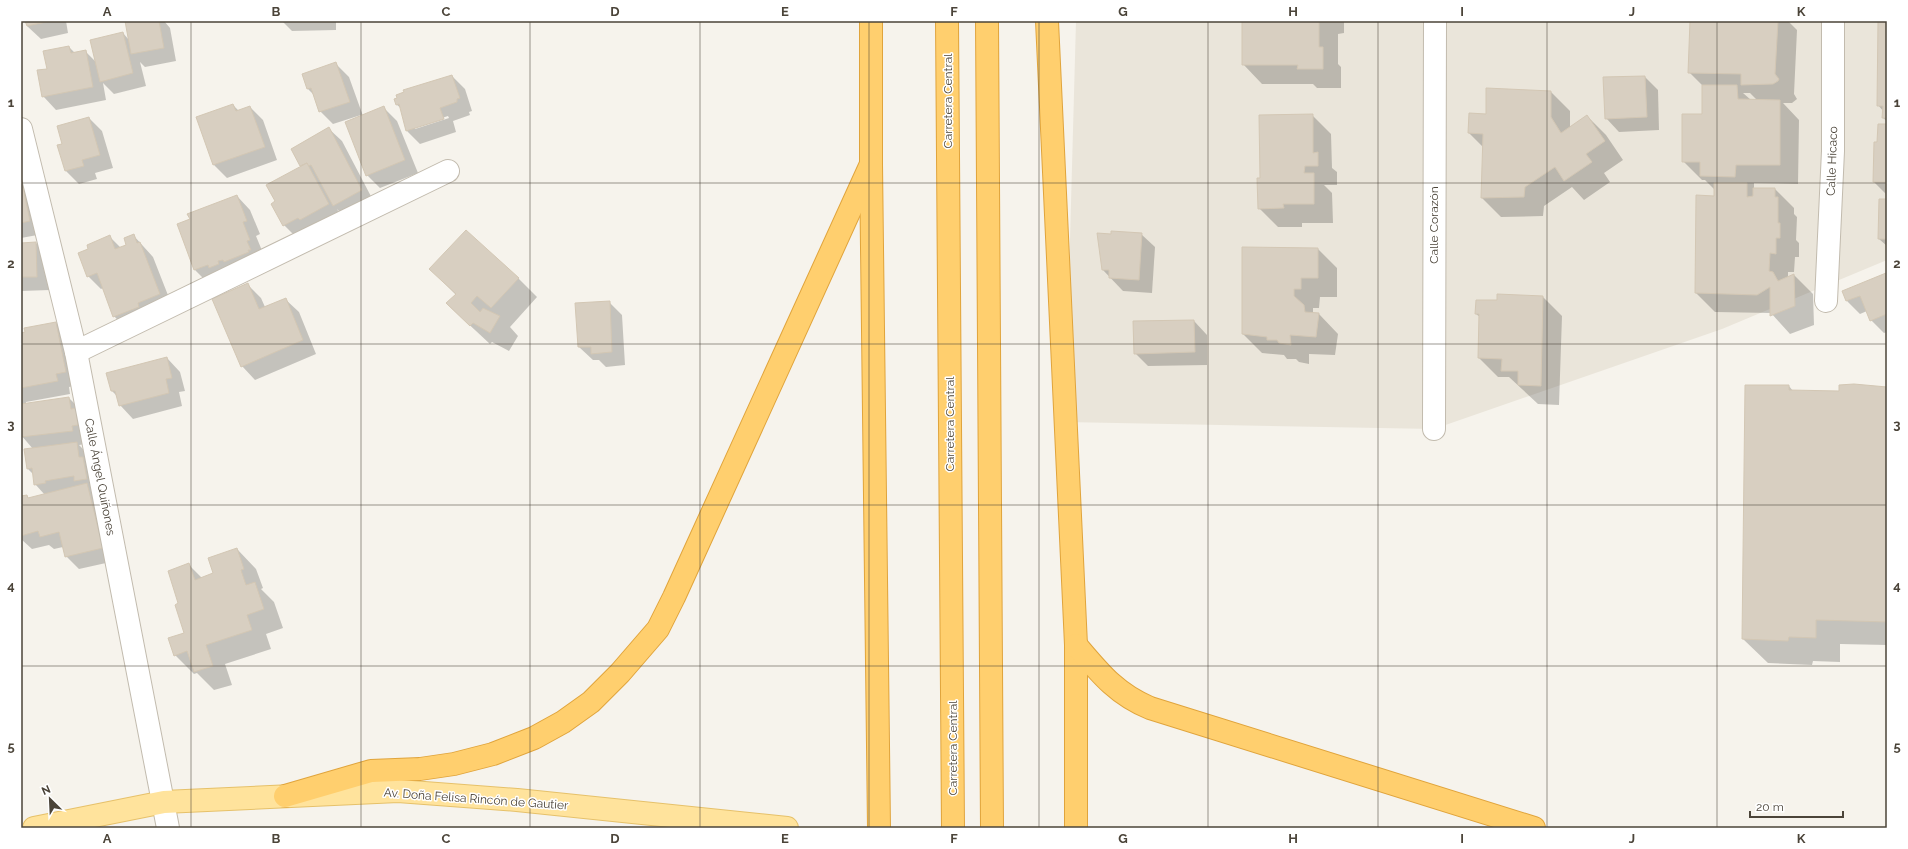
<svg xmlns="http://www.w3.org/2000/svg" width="1908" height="849" viewBox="0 0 1908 849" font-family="Raleway,sans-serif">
<rect width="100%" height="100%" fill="#f6f3ec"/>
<path fill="#eae5da" d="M1076,21h811v239l-165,69 -288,100 -369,-7z"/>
<g fill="#0003" fill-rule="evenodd">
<path d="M26,21h40l2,12 -27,6 -14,-13z"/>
<path d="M126,21h38l6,7 6,33 -31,6 -5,-5 6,24 -32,8 -11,-11 3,17 -50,10 -13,-14 5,-26 21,-23 7,7 10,-2 10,10 27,-29 6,7z"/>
<path d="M282,21h54v9l-44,1z"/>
<path d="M1243,21h101v12l-6,1v30l3,3v21h-24l-4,-4h-51l-19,-20z"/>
<path d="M1691,21h97l9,9 -3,64 3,5 -5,4h-9l16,17 -1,64 -44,-1v6h21l19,19v6l3,3 -1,23 3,3v14h-4l-1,15h-6v5l6,-2 19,19 1,31 -24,9 -19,-21 -56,-1 -19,-19 19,-103 -10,-10h-3l-19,-19 20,-46v-29l-14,-14zM1743,93h7l7,7h-6z"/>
<path d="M1879,21h8v100l-4,-3 1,-6 -6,-7z"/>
<path d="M336,64l13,13 14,39 21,-8 13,13 21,52 -38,15 -13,-13 -6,-60 -28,9 -13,-13 -5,-15 -7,-7 -5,-15z"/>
<path d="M452,76l13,13 7,22 -3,1 1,3 -17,6 3,11 -36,12 -13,-13 -5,-22 -5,-4zM448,116l1,2 -34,11v-2z"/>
<path d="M1645,77l13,13 1,40 -40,2 -13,-14z"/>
<path d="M1551,92l19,19v17l17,-12 19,19 17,25 -19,13 6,9 -26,18 -12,-13 -28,19 -1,10 -42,1 -19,-19 2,-50 -15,-15 1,-19 17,1z"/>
<path d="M233,105l6,6 11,-4 13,13 14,40 -50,18 -13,-13 -16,-48z"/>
<path d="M1312,115l19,19 1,34 5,4v13h-13l8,8 1,30h-31v4h-24l-19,-19z"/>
<path d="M89,118l13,13 11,37 -18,5 2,6 -18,5 -13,-13 -8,-25 5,-2z"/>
<path d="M1887,125v121l-8,-7 8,-44 -13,-13 4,-39z"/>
<path d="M328,128l14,13 33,63 -28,15 -10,-10 5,9 -45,20 -13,-13 -8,-23 26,-36 -10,-17z"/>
<path d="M21,150l22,84 -22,4z"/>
<path d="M237,196l13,14 10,24 -4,2 7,17 -55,30 -13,-13 -17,-45z"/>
<path d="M1141,234l14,13 -3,46 -29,-2 -21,-22z"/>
<path d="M134,236l19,21 20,51 -46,22 -13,-14 -11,-28 -2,1 -13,-13 1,-26 21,-13 11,11 6,-2z"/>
<path d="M36,243l13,14 1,33 -29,1v-47z"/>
<path d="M1318,249l19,19v29h-17l-1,11h-6v6h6l19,20 -3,21 -26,-1v10l-10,-2 -3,-3h-9l-3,-4 -22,-2 -19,-19z"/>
<path d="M431,269l87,9 19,19 -27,30 8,9 -9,15 -17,-9 -2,2 -43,-40 9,-9z"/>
<path d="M1887,274v58l-3,1 -13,-13 -4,-9 -7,3 -13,-13 -3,-9z"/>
<path d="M248,285l13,13 4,9 20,-8 14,13 17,42 -61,26 -13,-14z"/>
<path d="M1543,297l19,19 -3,89 -21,-1 -29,-27h-11l-19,-19 1,-41 -4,-3 22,-13z"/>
<path d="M609,302l13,13 3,50 -19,2 -7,-7h-6l-14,-13z"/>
<path d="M1194,321l13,14v30l-59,1 -13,-13z"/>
<path d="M55,323l14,13 9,49 -9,2 1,7 -44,8v2l43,-6 13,13 4,33 -7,1 11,11 25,105 -36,8 -13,-13 -3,-9 -9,2 -5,-4 -17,4 -11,-10v-42l6,-1 2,3 16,-4 -10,-11 -1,-9 -6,-6 -2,-19 7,-1 -12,-14v-101z"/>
<path d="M167,358l13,14 5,19 -6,1 3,14 -49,13 -13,-14 -2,-8 -6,-6z"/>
<path d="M1746,386h43l4,5 47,1 47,-4v257l-47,-1v18l-27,-1 -1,4 -44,-2 -25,-24z"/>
<path d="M237,549l19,20 7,19 -2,1 13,13 9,26 -17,6 5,15 -46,15 7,21 -18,5 -17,-17 -3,1 -19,-19 11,-22 -6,-29 9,-39 13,13 13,-4z"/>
</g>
<g fill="#d8cfc1" stroke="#d3c7b4">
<path d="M25,21h26l-24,5z"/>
<path d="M125,21h34l5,27 -33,6z"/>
<path d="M1242,21h77v26h4v22h-26l1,-4h-56z"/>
<path d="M1690,21h88l-3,53 4,5 -1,2 -5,3 -32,1v-11l-53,-1z"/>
<path d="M1878,21h9v97h-5l1,-12h-6z"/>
<path d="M123,32l10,41 -33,9 -10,-42z"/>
<path d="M69,46l2,7 15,-3 7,37 -51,10 -5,-27 10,-1 -4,-18z"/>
<path d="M336,62l14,40 -31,10 -8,-24 -4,1 -5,-15z"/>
<path d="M452,75l8,23 -3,1v3l-17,6 4,11 -38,12 -7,-27 -3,1 -2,-6 3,-1 -1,-3 8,-3 -1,-2z"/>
<path d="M1645,76l2,41 -42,2 -2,-42z"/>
<path d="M1702,85h35l1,14 42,1v65h-44l-1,12 -35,-1v-14h-18v-48h20z"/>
<path d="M1486,88l65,3v26l10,16 26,-18 18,26 -19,13 6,8 -28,19 -9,-14 -30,20 -1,10 -43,1 2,-64 -15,-1 1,-20 17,1z"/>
<path d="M233,104l3,7 14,-5 15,41 -52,18 -17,-48z"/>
<path d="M384,106l21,54 -39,16 -21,-54z"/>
<path d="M1313,114v39l5,-1v14h-13l-1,7h10v31h-31l1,4 -26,1 -1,-31h3l-1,-63z"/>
<path d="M89,117l11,38 -18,5 2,6 -19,5 -8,-26 5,-1 -5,-18z"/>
<path d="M1878,124h9v115h-9l1,-40h7v-17h-13l1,-40h3z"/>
<path d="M329,127l33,63 -29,16 -22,-41 -3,1 -1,-3 -7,3 -9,-17z"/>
<path d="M307,163l22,41 -29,16 -2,-2 -15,8 -12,-22 4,-3 -9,-16z"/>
<path d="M1714,183h33v14l6,-1v-8h22v9h3v26h2v15h-4v16l-6,-1 -1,18 4,1 5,9 16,-7 1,32 -25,10v-29l-13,8 -62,-2 1,-98 18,1z"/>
<path d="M23,187l7,34 -9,2v-35z"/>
<path d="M237,195l10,26 -4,1 7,18 -3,1 4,9h-3l1,2 -25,10 -1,-2 -5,1 1,3 -10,4 -1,-3 -14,5 -17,-46 13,-5 -3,-5z"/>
<path d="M466,230l53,48 -28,30 -14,-12 -6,7 9,9 3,-4 17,8 -10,17 -17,-10 -3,3 -24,-23 10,-9 -27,-25z"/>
<path d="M1111,231l31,2 -3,47 -30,-2v-8h-7l-5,-37 14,1z"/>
<path d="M134,234l3,9 3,-1 20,52 -22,9 1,4 -26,10 -16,-44 -10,4 -9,-24 10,-4 -1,-4 23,-10 5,14 11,-4 -2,-7z"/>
<path d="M36,242l1,35h-16v-34z"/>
<path d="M1242,247l76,1v30h-17v11h-7v7l10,9 1,7 14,1 -3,24 -26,-2 1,10 -12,-2 -2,-3h-10v-3l-25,-3z"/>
<path d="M1886,273l1,41 -17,7 -10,-25 -14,5 -4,-10z"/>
<path d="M248,283l11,26 27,-11 17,42 -62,27 -29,-68z"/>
<path d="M1497,294l46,2 -2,90 -23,-1v-14h-17l1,-12 -24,-1 1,-44h-4l1,-14h21z"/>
<path d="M610,301l2,51 -21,2v-7h-13l-3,-44z"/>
<path d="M1194,320l1,32 -61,2 -1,-33z"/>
<path d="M56,322l10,50 -10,2 2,7 -37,7v-55l4,-1 -1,-4z"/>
<path d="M167,357l5,21 -6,1 3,14 -50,13 -4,-15h-4l-5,-18z"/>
<path d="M1854,384l33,3v235l-71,-2v18l-27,-1 -1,4 -46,-2 3,-254h44v5l50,1v-6z"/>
<path d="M69,397l2,12 5,-1 2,17 -6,1 1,5 -52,6v-33z"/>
<path d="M77,442l2,15h4l4,22 -13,2v-5l-29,5 1,2 -12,2 -2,-17 -5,1 -3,-20z"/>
<path d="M87,483l16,65 -38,9 -6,-25 -19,5 -2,-6 -17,5v-40l6,-1 1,3z"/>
<path d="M237,548l7,21 -3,1 5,15 9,-3 9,27 -17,6 5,15 -46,15 7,21 -19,6 -7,-21 -13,5 -6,-18 16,-5 -9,-28 3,-2 -10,-32 21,-8 6,17 18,-7 -5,-15z"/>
</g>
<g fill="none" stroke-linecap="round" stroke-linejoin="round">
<defs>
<g id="street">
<path d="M21,129l55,223 92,476"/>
<path d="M1826,301l7,-150v-130"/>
<path d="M76,352l372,-181"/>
<path d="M1434,429l1,-408"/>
</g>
<path id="primary" d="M34,828l130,-26 234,-11 119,9 270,28"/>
<g id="highway">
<path d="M871,21v143l8,664"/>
<path d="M947,21l6,807"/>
<path d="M987,21l5,807"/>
<path d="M1047,21l29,624v183"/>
<path d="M1076,645c23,27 40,49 74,63l384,120"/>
<path d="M285,796l86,-25 49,-2 34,-5 39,-10 41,-16 29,-16 28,-20 29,-29 38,-44 16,-32 197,-433"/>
</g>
</defs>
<use href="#street" stroke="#c2bbae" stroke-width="24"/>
<use href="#primary" stroke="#e6c16a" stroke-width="24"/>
<use href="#highway" stroke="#e0a43c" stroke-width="24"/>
<use href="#street" stroke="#fff" stroke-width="22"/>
<use href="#primary" stroke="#ffe39c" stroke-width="22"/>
<use href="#highway" stroke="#ffcf6e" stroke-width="22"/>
</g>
<path fill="none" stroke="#4b4439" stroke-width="1" stroke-opacity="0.55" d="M191,21v807M361,21v807M530,21v807M700,21v807M869,21v807M1039,21v807M1208,21v807M1378,21v807M1547,21v807M1717,21v807M21,183h1866M21,344h1866M21,505h1866M21,666h1866"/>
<g text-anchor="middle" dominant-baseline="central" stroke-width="3" stroke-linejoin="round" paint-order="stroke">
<g font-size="12" fill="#4b4439" stroke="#fff">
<text transform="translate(948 101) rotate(-90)">Carretera Central</text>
<text transform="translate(1832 161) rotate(-88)">Calle Hicaco</text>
<text transform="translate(1434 225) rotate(-90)">Calle Corazón</text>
<text transform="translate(950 424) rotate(-90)">Carretera Central</text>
<text transform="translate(100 477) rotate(79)">Calle Ángel Quiñones</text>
<text transform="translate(953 748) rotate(-90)">Carretera Central</text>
<text transform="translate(476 799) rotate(4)">Av. Doña Felisa Rincón de Gautier</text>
</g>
</g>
<rect width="1908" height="849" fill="none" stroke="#ffffff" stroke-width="44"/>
<g transform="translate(50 799) rotate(336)" stroke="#ffffff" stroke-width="3" paint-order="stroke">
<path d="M0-3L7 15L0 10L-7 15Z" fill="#4b4439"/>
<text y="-6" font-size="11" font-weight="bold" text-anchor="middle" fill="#4b4439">N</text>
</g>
<path d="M1750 811v6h93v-6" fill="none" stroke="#4b4439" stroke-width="2"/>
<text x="1756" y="811" font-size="12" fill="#4b4439" stroke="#ffffff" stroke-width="3" paint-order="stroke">20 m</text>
<rect x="22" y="22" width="1864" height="805" fill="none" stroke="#4b4439" stroke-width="1.5"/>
<g font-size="13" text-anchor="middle" font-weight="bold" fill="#4b4439">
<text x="107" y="16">A</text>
<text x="276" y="16">B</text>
<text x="446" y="16">C</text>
<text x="615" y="16">D</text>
<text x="785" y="16">E</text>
<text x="954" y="16">F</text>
<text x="1123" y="16">G</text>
<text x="1293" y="16">H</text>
<text x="1462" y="16">I</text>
<text x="1632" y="16">J</text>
<text x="1801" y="16">K</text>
<text x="11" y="107">1</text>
<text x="1897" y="107">1</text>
<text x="11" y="268">2</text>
<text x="1897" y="268">2</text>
<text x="11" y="429">3</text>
<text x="1897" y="429">3</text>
<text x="11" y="590">4</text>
<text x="1897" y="590">4</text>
<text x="11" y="751">5</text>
<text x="1897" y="751">5</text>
<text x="107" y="843">A</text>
<text x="276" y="843">B</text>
<text x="446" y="843">C</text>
<text x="615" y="843">D</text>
<text x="785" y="843">E</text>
<text x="954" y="843">F</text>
<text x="1123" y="843">G</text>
<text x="1293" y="843">H</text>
<text x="1462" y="843">I</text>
<text x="1632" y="843">J</text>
<text x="1801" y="843">K</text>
</g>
</svg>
